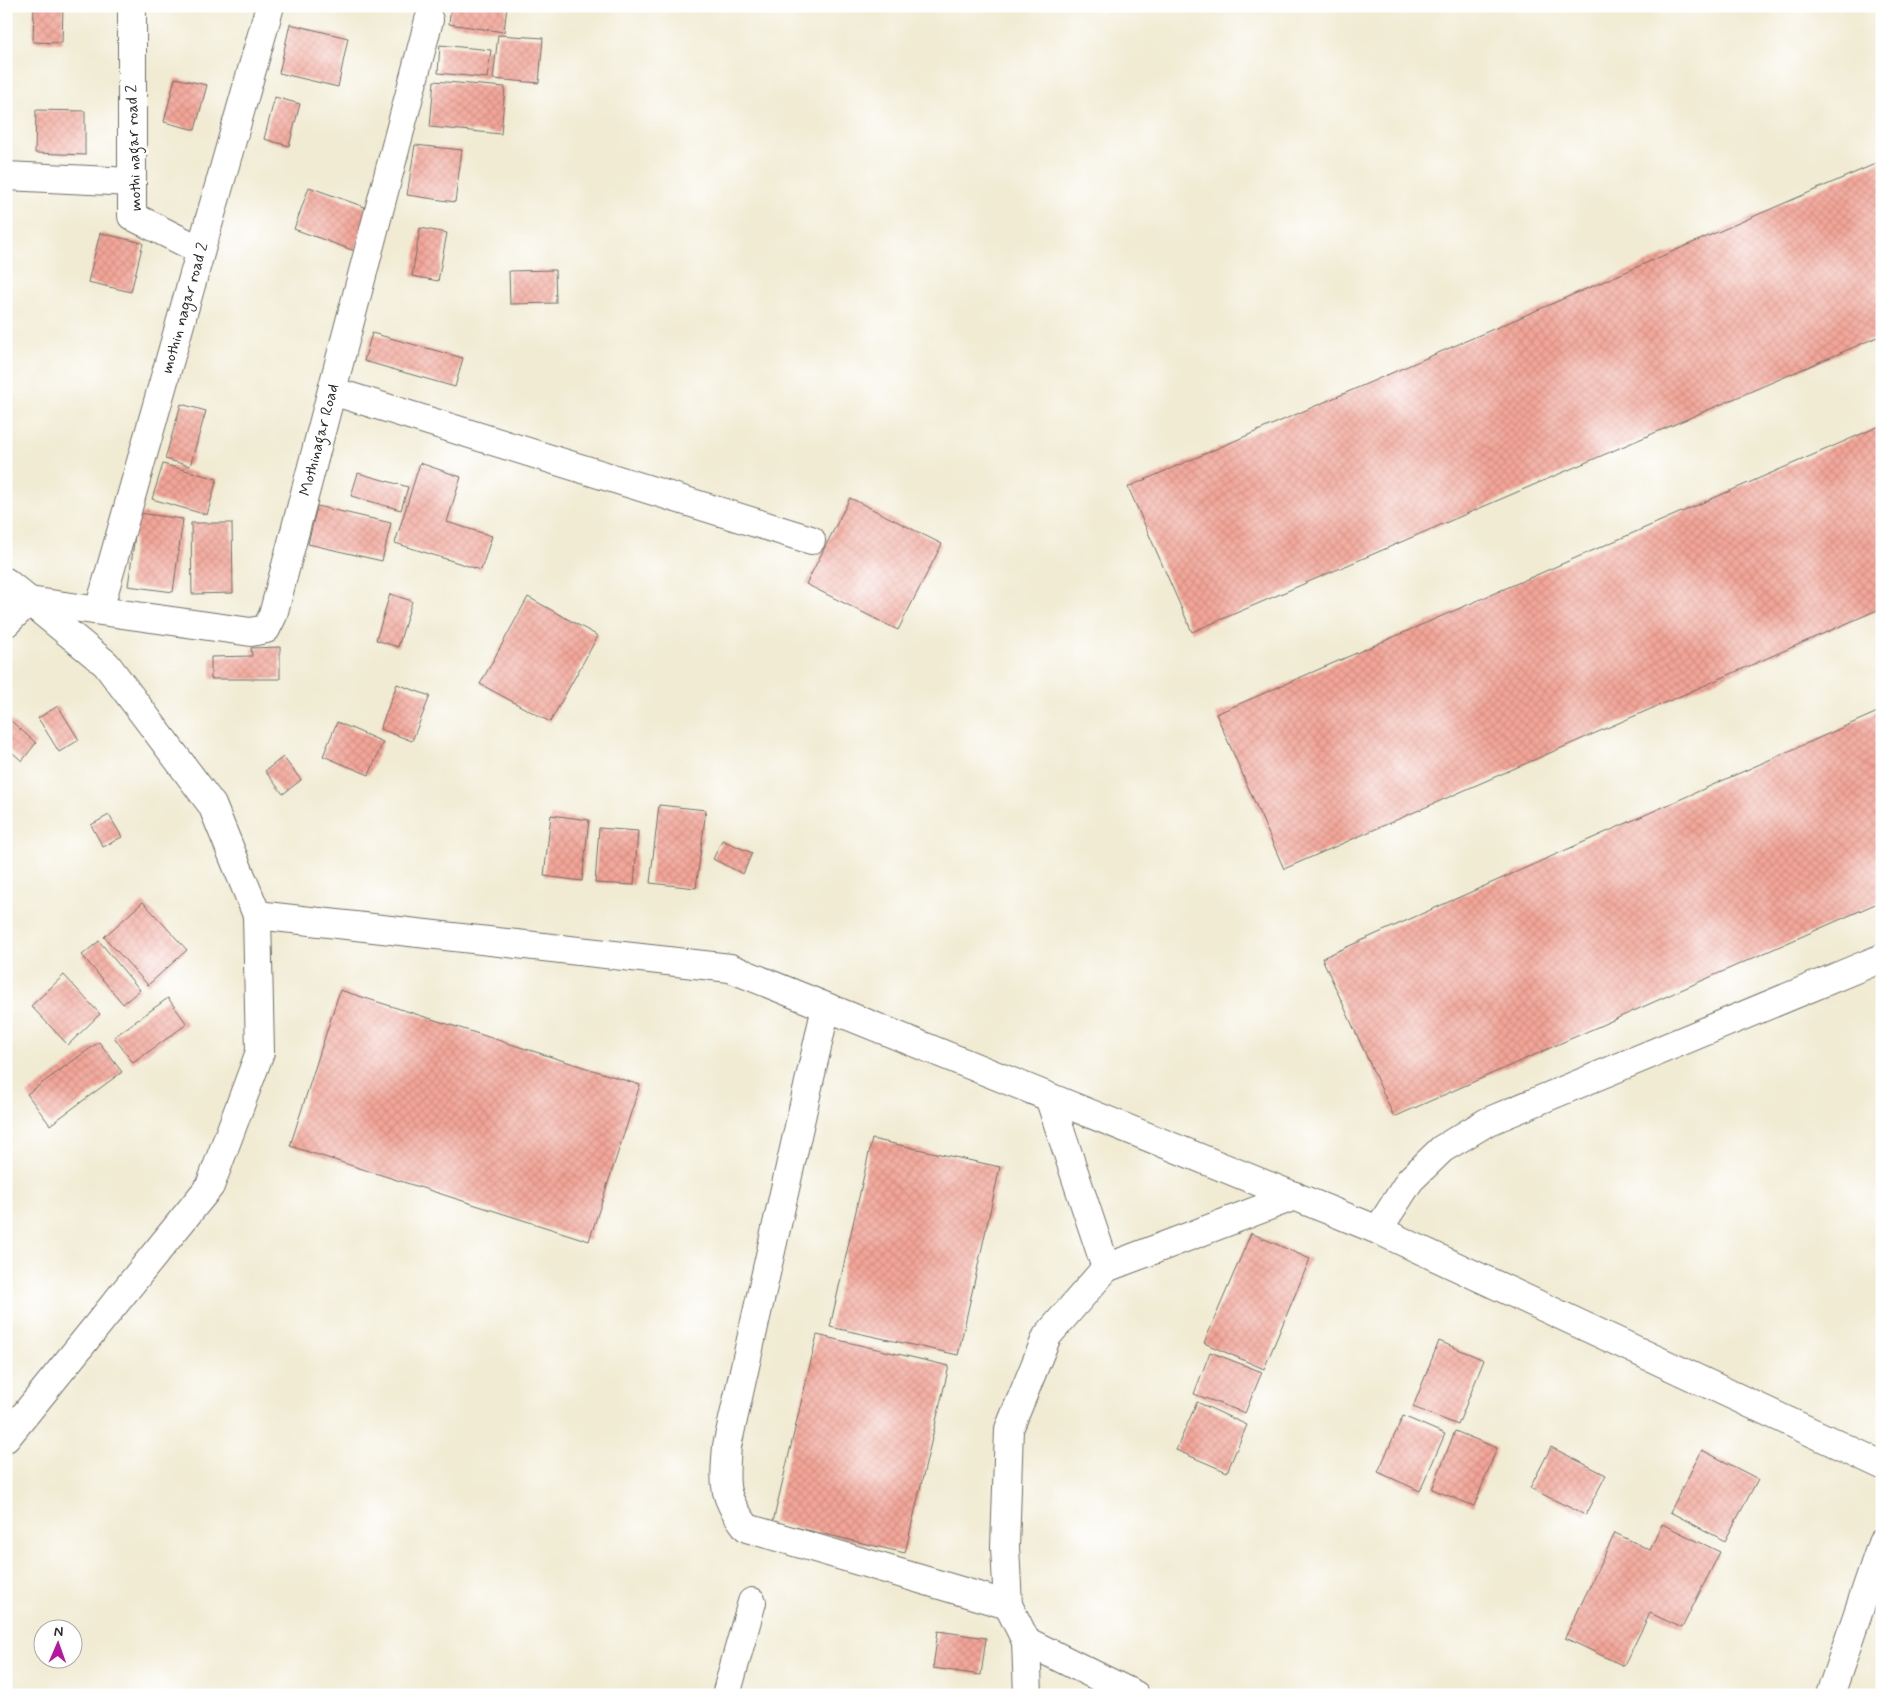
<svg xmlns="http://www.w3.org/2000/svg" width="1888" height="1701" viewBox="0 0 1888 1701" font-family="Mynerve,sans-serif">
<defs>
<pattern id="building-cross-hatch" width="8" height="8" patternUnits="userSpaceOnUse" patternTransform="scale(1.25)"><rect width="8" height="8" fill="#f3a598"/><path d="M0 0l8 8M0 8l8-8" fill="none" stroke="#d08e83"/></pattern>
</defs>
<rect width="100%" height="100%" fill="#fff"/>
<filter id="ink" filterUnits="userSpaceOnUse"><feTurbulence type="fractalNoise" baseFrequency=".02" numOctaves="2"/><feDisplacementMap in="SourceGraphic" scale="10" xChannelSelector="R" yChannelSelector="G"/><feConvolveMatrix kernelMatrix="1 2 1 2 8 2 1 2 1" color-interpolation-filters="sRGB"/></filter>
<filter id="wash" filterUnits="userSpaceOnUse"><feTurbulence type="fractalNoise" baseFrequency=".0096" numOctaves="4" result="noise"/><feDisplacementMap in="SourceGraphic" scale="20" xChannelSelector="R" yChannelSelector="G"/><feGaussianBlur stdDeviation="1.12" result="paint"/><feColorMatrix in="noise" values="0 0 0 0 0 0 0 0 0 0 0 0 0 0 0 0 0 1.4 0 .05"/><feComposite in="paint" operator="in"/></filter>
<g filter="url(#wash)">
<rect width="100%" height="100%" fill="#f1ebd3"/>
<g id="blocks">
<g fill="url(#building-cross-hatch)">
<path d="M34,6h29l-1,37 -29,-1z"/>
<path d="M451,6h56l-3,26 -55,-8z"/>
<path d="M290,24l58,14 -10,49 -59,-14z"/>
<path d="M498,35l45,3 -4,45 -46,-4z"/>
<path d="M440,45l51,5 -4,28 -49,-5z"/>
<path d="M175,78l32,7 -12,45 -31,-8z"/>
<path d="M434,81l71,6 -4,47 -71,-7z"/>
<path d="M275,97l25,7 -11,42 -25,-7z"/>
<path d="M36,110l49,1v44l-50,-2z"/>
<path d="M415,145l47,5 -7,52 -48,-7z"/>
<path d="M1882,161v174l-690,297 -64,-145z"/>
<path d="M309,187l61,22 -15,42 -61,-22z"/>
<path d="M420,228l27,5 -9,48 -26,-5z"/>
<path d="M100,233l43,10 -12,49 -43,-10z"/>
<path d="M555,270l1,33 -46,1 -1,-33z"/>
<path d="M372,333l91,25 -8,29 -91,-26z"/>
<path d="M181,404l25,7 -16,55 -25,-7z"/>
<path d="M1882,425v183l-598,261 -68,-155z"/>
<path d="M420,463l41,14 -14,45 45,14 -11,34 -86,-27z"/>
<path d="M163,464l54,15 -10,36 -55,-16z"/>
<path d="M358,473l50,14 -7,23 -50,-14z"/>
<path d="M850,498l92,46 -44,86 -92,-46z"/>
<path d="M317,506l74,17 -9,38 -74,-17z"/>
<path d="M138,513l45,6 -10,73 -45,-6z"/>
<path d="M191,523h41l1,70 -41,1z"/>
<path d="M390,594l22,7 -14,46 -22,-7z"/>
<path d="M528,597l70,39 -48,86 -70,-38z"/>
<path d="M280,647v32h-69v-22l41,-1 -1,-8z"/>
<path d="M397,684l33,12 -18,45 -32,-12z"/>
<path d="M58,706l21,34 -20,12 -21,-34z"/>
<path d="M1882,710v191l-488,216 -72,-159z"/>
<path d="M10,720l26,23 -14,18 -16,-14v-23z"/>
<path d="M337,722l46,20 -14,33 -46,-19z"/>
<path d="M283,757l18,23 -18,14 -18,-23z"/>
<path d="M659,805l47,5 -10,78 -46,-5z"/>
<path d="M109,815l13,22 -19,10 -12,-22z"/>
<path d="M551,815l38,5 -7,61 -38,-5z"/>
<path d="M599,828l39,3 -4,54 -39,-2z"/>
<path d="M722,840l30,13 -9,21 -30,-15z"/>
<path d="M143,902l44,48 -39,35 -44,-48z"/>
<path d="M99,941l41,49 -17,14 -41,-49z"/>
<path d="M64,975l36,39 -32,31 -37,-39z"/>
<path d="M340,990l300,95 -51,156 -299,-95z"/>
<path d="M168,998l19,26 -54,39 -19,-26z"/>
<path d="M99,1042l23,30 -72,53 -23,-31z"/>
<path d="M872,1139l128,28 -42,188 -128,-28z"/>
<path d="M1251,1233l59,26 -46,110 -60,-26z"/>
<path d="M817,1335l132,31 -44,187 -132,-31z"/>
<path d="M1439,1341l45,19 -26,65 -45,-18z"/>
<path d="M1210,1352l52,20 -17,41 -51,-19z"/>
<path d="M1197,1402l50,23 -20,47 -51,-22z"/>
<path d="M1403,1416l42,18 -25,57 -42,-19z"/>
<path d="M1455,1431l42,17 -23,58 -42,-17z"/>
<path d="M1551,1447l55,28 -21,40 -55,-27z"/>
<path d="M1702,1450l56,29 -33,62 -55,-29z"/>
<path d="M1662,1524l58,28 -38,76 -32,-15 -26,53 -59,-28 50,-105 35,17z"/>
<path d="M938,1631l48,7 -5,37 -48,-7z"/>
</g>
</g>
</g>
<g filter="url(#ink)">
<use href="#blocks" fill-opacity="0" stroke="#706e66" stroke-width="1"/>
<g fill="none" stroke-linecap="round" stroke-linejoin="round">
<defs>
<g id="minor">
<path d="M132,6v210l68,34"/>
<path d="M6,176l126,6"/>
<path d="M332,391l479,149"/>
<path id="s1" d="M99,610l171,-604"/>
<path id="s2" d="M6,623l23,-22 222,31 15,-3 7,-14 156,-595"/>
<path d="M257,915l473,53 648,262 504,235"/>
<path d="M826,1007l-99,439c-3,39 -5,50 20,82l261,77"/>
<path d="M1049,1097l57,171 189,-72"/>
<path d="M1378,1230l32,-50 32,-31 45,-27 395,-164"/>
<path d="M1106,1268l-59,68 -38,93 -4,118 3,58 18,36 109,54"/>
<path d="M1026,1641l2,54"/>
<path d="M726,1695l26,-93"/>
<path d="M1830,1695l52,-152"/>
</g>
<path id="major" d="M6,582l100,82 106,141 45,110 3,137 -50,134 -204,252"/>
</defs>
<use href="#minor" stroke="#706e66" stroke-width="30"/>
<use href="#major" stroke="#706e66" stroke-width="30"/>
<use href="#minor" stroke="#fff" stroke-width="28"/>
<use href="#major" stroke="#fff" stroke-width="28"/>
</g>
</g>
<g text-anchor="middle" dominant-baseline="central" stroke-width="5" stroke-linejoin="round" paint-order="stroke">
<g font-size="16" fill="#2b2b2b" stroke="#fff">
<text transform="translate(134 148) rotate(-92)">mothi nagar road 2</text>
<text stroke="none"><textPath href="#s1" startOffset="314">mothin nagar road 2</textPath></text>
<text stroke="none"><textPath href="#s2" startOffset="468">Mothinagar Road</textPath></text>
</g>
</g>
<rect width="1888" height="1701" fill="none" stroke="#fff" stroke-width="25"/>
<g transform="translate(58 1644) rotate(2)"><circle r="24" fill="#ffffff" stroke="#aaaaaa"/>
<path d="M0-4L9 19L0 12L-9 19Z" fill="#b5179e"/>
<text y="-8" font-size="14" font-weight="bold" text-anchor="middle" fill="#2b2b2b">N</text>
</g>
</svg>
